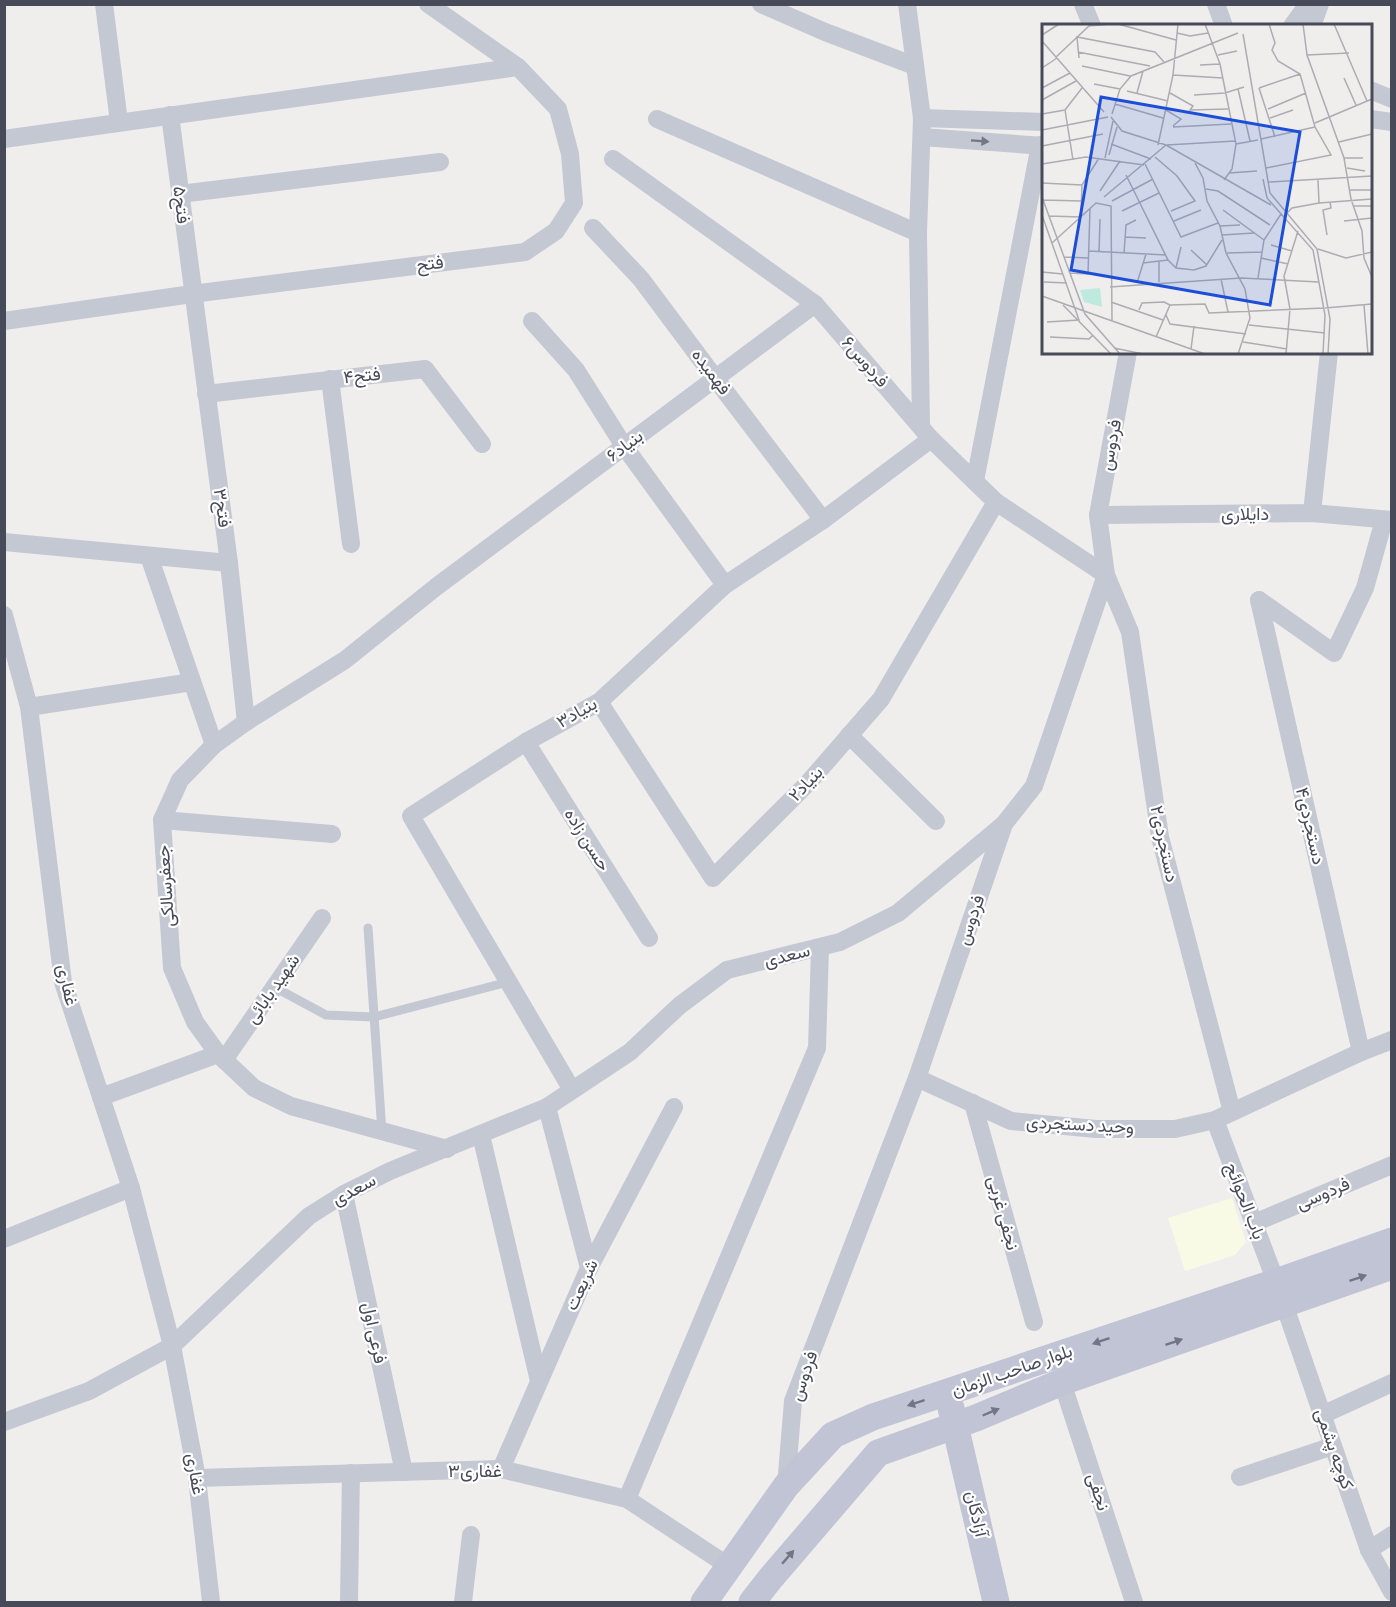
<svg xmlns="http://www.w3.org/2000/svg" width="1396" height="1607" viewBox="0 0 1396 1607" font-family="'Source Sans 3',Vazirmatn,sans-serif">
<rect width="100%" height="100%" fill="#efeeed"/>
<path fill="#f9fae6" d="M1232,1198l14,44 -11,13 -50,16 -17,-53z"/>
<g fill="none" stroke-linecap="round" stroke-linejoin="round">
<g stroke="#c4c8d3" stroke-width="9">
<path d="M368,928l14,204"/>
<path d="M274,987l52,28 48,2 134,-35"/>
</g>
<g stroke="#c4c8d3" stroke-width="18">
<path d="M104,4l15,118"/>
<path d="M761,4l64,28 90,34"/>
<path d="M907,4l15,114 -4,115 3,193"/>
<path d="M1083,4l9,22"/>
<path d="M1216,4l8,22"/>
<path d="M1292,26l16,-22"/>
<path d="M1312,26l8,-22"/>
<path d="M1370,90l22,9"/>
<path d="M170,115l59,448 17,159"/>
<path d="M922,118l122,4"/>
<path d="M657,119l261,114"/>
<path d="M1370,119l22,3"/>
<path d="M922,137l122,9"/>
<path d="M4,139l514,-72"/>
<path d="M613,159l202,145 116,135 65,63 110,73"/>
<path d="M180,194l260,-32"/>
<path d="M593,228l48,51 74,99 108,142"/>
<path d="M4,321l188,-27 333,-42 31,-21 18,-28 -4,-49 -12,-45 -40,-42 -90,-63"/>
<path d="M532,321l44,49 48,76 101,139"/>
<path d="M330,379l21,165"/>
<path d="M206,394l219,-25 57,75"/>
<path d="M975,481l65,-336"/>
<path d="M1312,513l17,-161"/>
<path d="M1098,515l214,-2 80,7"/>
<path d="M4,542l225,21"/>
<path d="M149,556l65,189"/>
<path d="M1106,575l24,57 30,205 72,275"/>
<path d="M1259,600l102,452"/>
<path d="M1259,600l75,53 31,-65 19,-68"/>
<path d="M4,615l25,92 34,275 68,206 41,158 25,132 14,124"/>
<path d="M599,702l114,176 95,-95 73,-84 115,-197"/>
<path d="M29,707l163,-25"/>
<path d="M849,735l87,86"/>
<path d="M526,742l123,196"/>
<path d="M162,820l170,14"/>
<path d="M224,1060l98,-142"/>
<path d="M917,1078l94,43 85,8h79l40,-9 146,-68 31,-12"/>
<path d="M572,1090l-161,-274 115,-74 73,-40 126,-117 98,-65 108,-81"/>
<path d="M101,1097l117,-43"/>
<path d="M973,1103l61,219"/>
<path d="M547,1107l42,161"/>
<path d="M1215,1120l61,162"/>
<path d="M481,1135l58,246"/>
<path d="M447,1149l-156,-43 -37,-18 -36,-34 -23,-32 -23,-54 -10,-148 18,-40 34,-35 32,-23 99,-62 91,-73 379,-283"/>
<path d="M344,1194l60,278"/>
<path d="M1254,1223l138,-58"/>
<path d="M4,1239l127,-51"/>
<path d="M1284,1304l85,246 23,42"/>
<path d="M1062,1382l72,220"/>
<path d="M1322,1415l70,-32"/>
<path d="M4,1422l85,-31 83,-45 137,-130 35,-22 46,-23 157,-64 83,-55 49,-46 48,-36 113,-28 58,-29 105,-88"/>
<path d="M501,1469l88,-201 85,-161"/>
<path d="M1240,1477l93,-31"/>
<path d="M197,1478l304,-9 126,30 103,68"/>
<path d="M786,1486l7,-85 124,-323 87,-254 30,-38 72,-211 -8,-60 30,-163"/>
<path d="M627,1499l190,-451 3,-100"/>
<path d="M1369,1550l23,-15"/>
<path d="M349,1602l2,-129"/>
<path d="M463,1602l8,-67"/>
</g>
<g stroke="#c1c4d4" stroke-width="27">
<path d="M951,1408l45,194"/>
<path d="M704,1602l82,-116 47,-51 40,-18 403,-135 116,-41"/>
<path d="M752,1602l18,-23 108,-126 98,-35 86,-36 330,-116"/>
</g>
</g>
<defs><path id="oneway-solid" d="M-6-.8H1V-3.2L6.5 0L1 3.2V.8H-6Z" transform="scale(1.5)"/></defs>
<use fill="#737684" href="#oneway-solid" transform="translate(980 141) rotate(4)"/>
<g fill="#727584">
<use href="#oneway-solid" transform="translate(1358 1278) rotate(-19)"/>
<use href="#oneway-solid" transform="translate(1101 1341) rotate(161)"/>
<use href="#oneway-solid" transform="translate(1174 1342) rotate(-19)"/>
<use href="#oneway-solid" transform="translate(916 1403) rotate(162)"/>
<use href="#oneway-solid" transform="translate(991 1412) rotate(-23)"/>
<use href="#oneway-solid" transform="translate(788 1557) rotate(-49)"/>
</g>
<g text-anchor="middle" dominant-baseline="central" stroke-width="4.5" stroke-linejoin="round" paint-order="stroke">
<g font-size="18" fill="#474a59" stroke="#fff">
<text transform="translate(181 205) rotate(83)">فتح۵</text>
<text transform="translate(430 264) rotate(-7)">فتح</text>
<text transform="translate(865 362) rotate(49)">فردوس۶</text>
<text transform="translate(711 372) rotate(53)">فهمیده</text>
<text transform="translate(362 376) rotate(-6)">فتح۴</text>
<text transform="translate(1111 445) rotate(-79)">فردوس</text>
<text transform="translate(625 446) rotate(-37)">بنیاد۶</text>
<text transform="translate(222 508) rotate(82)">فتح۳</text>
<text x="1245" y="514">دایلاری</text>
<text transform="translate(577 713) rotate(-30)">بنیاد۳</text>
<text transform="translate(806 784) rotate(-47)">بنیاد۲</text>
<text transform="translate(1310 826) rotate(77)">دستجردی۴</text>
<text transform="translate(587 840) rotate(58)">حسن زاده</text>
<text transform="translate(1164 844) rotate(78)">دستجردی۲</text>
<text transform="translate(166 886) rotate(-94)">جعفرسالکی</text>
<text transform="translate(971 920) rotate(-71)">فردوس</text>
<text transform="translate(787 956) rotate(-14)">سعدی</text>
<text transform="translate(67 985) rotate(77)">غفاری</text>
<text transform="translate(273 989) rotate(-55)">شهید بابائی</text>
<text transform="translate(1080 1125) rotate(3)">وحید دستجردی</text>
<text transform="translate(354 1190) rotate(-28)">سعدی</text>
<text transform="translate(1323 1194) rotate(-23)">فردوسی</text>
<text transform="translate(1245 1201) rotate(69)">باب الحوائج</text>
<text transform="translate(1003 1213) rotate(75)">نجفی غربی</text>
<text transform="translate(582 1285) rotate(-65)">شریعت</text>
<text transform="translate(374 1333) rotate(78)">فرعی اول</text>
<text transform="translate(1012 1371) rotate(-19)">بلوار صاحب الزمان</text>
<text transform="translate(804 1376) rotate(-71)">فردوس</text>
<text transform="translate(1334 1449) rotate(71)">کوچه پشمی</text>
<text x="475" y="1471">غفاری۳</text>
<text transform="translate(195 1474) rotate(81)">غفاری</text>
<text transform="translate(1098 1492) rotate(72)">نجفی</text>
<text transform="translate(976 1514) rotate(77)">آزادگان</text>
</g>
</g>
<g transform="translate(1042 24)">
<rect width="330" height="330" fill="#efeeed"/>
<path d="M58,264l2,19 -18,-5 -4,-12z" fill="#beeadd"/>
<path fill="none" stroke="#acacb2" stroke-width="1.5" d="M76,0l58,16M163,0l15,40 16,80 -4,25 -8,11M261,0l4,31 37,103 7,41 11,32 2,27 8,19M292,0l33,77M135,9l13,3 18,-3M201,10l27,159 47,56 13,70 -2,35M0,11l17,-11M0,17l62,71M36,28l72,14M176,31l19,-4M265,31l42,-2M14,33l33,-31 21,-2M37,34l-2,-21 78,15 9,10M158,41l20,-1M40,42l48,10M0,44l15,-10M131,51l50,3M302,54l12,27M52,60l26,5M0,64l28,-15M217,64l16,49M217,64l41,-14M196,65l12,52M85,67l41,10M95,69l6,-22M128,69l23,13 -3,4 38,-1M152,71l31,-2 19,-6M0,76l34,-19M73,80l48,14M226,85l38,-16M23,86l8,50M23,86l17,-22M124,86l15,9 -8,7M0,90l23,-4M70,90l8,-25 11,-13 107,-43M69,93l11,14 44,14 105,60M228,94l23,-8M273,99l57,-24M131,103l58,-3M0,106l66,-13M219,115l54,-12M297,118l33,-8M69,120l40,15M194,120l22,-4M116,121l15,-70 5,-51M125,121l68,-4M0,122l61,-12M67,131l8,-28M113,133l22,19 18,25 -24,10M63,134l8,-37M302,134h19M153,139l8,15 4,23 13,25 6,27 19,36 5,29 -12,36M0,140l44,-7 58,8M103,140l36,73 37,-14M224,144l65,-13 -16,-28 -15,-53 -22,-13 -6,-11 3,-7 -6,-19M305,144l18,3M187,149l28,-2M84,151l42,85 8,8 18,2 12,-4 16,-26M221,155l4,19 46,52 12,65 -2,39M276,156l1,23M226,158l104,-6M0,159l40,2M164,165l12,2 52,34M308,166h21M58,167l20,-30M0,173l43,117 35,40M62,173l62,-52M1,176l38,1M70,177l41,-22M311,182h19M181,186l41,30M80,187l37,-18M39,188l1,-27 17,-27M245,189l5,-5 27,-5 53,-4M0,191l37,105 -32,2M7,192l32,1M132,197l27,-11M302,197l28,-3M178,202l20,-1M180,211l32,-2M285,211l-4,-25 8,-2 -1,-6M83,213l21,1M10,219l44,-40 15,3 1,114M229,221l21,6M276,225l28,9 26,-6M149,226l16,15M47,227l77,4M57,228l1,-33M82,229l2,-28 10,-5M185,229l35,-1M22,233l24,1M219,234l27,6M101,239l25,-3M134,244l5,-21M0,248l21,2M28,249l18,1 2,-66M216,254l6,-38 17,-26M179,255l7,33M2,258l23,1M117,258v-21M95,259l9,-29M68,263l131,-9 78,4M0,272l163,58M69,278l52,18M21,281l48,49M322,281l4,49M283,284l47,-4M97,286l3,-7 22,-1 6,3M124,291l4,9 76,10M207,301l76,8M8,313l39,2 4,-4M114,313l14,-32 35,-1 4,9 115,-5M201,318l44,7M72,324l29,6M149,325l3,-23M244,330l4,-45 -6,-33 14,-45"/>
<path fill="#1d4ed8" fill-opacity="0.15" stroke="#1d4ed8" stroke-width="3" d="M59,73l199,35 -30,173 -199,-35z"/>
<rect width="330" height="330" fill="none" stroke="#474a59" stroke-width="3"/>
</g>
<rect width="1396" height="1607" fill="none" stroke="#474a59" stroke-width="12"/>
</svg>
